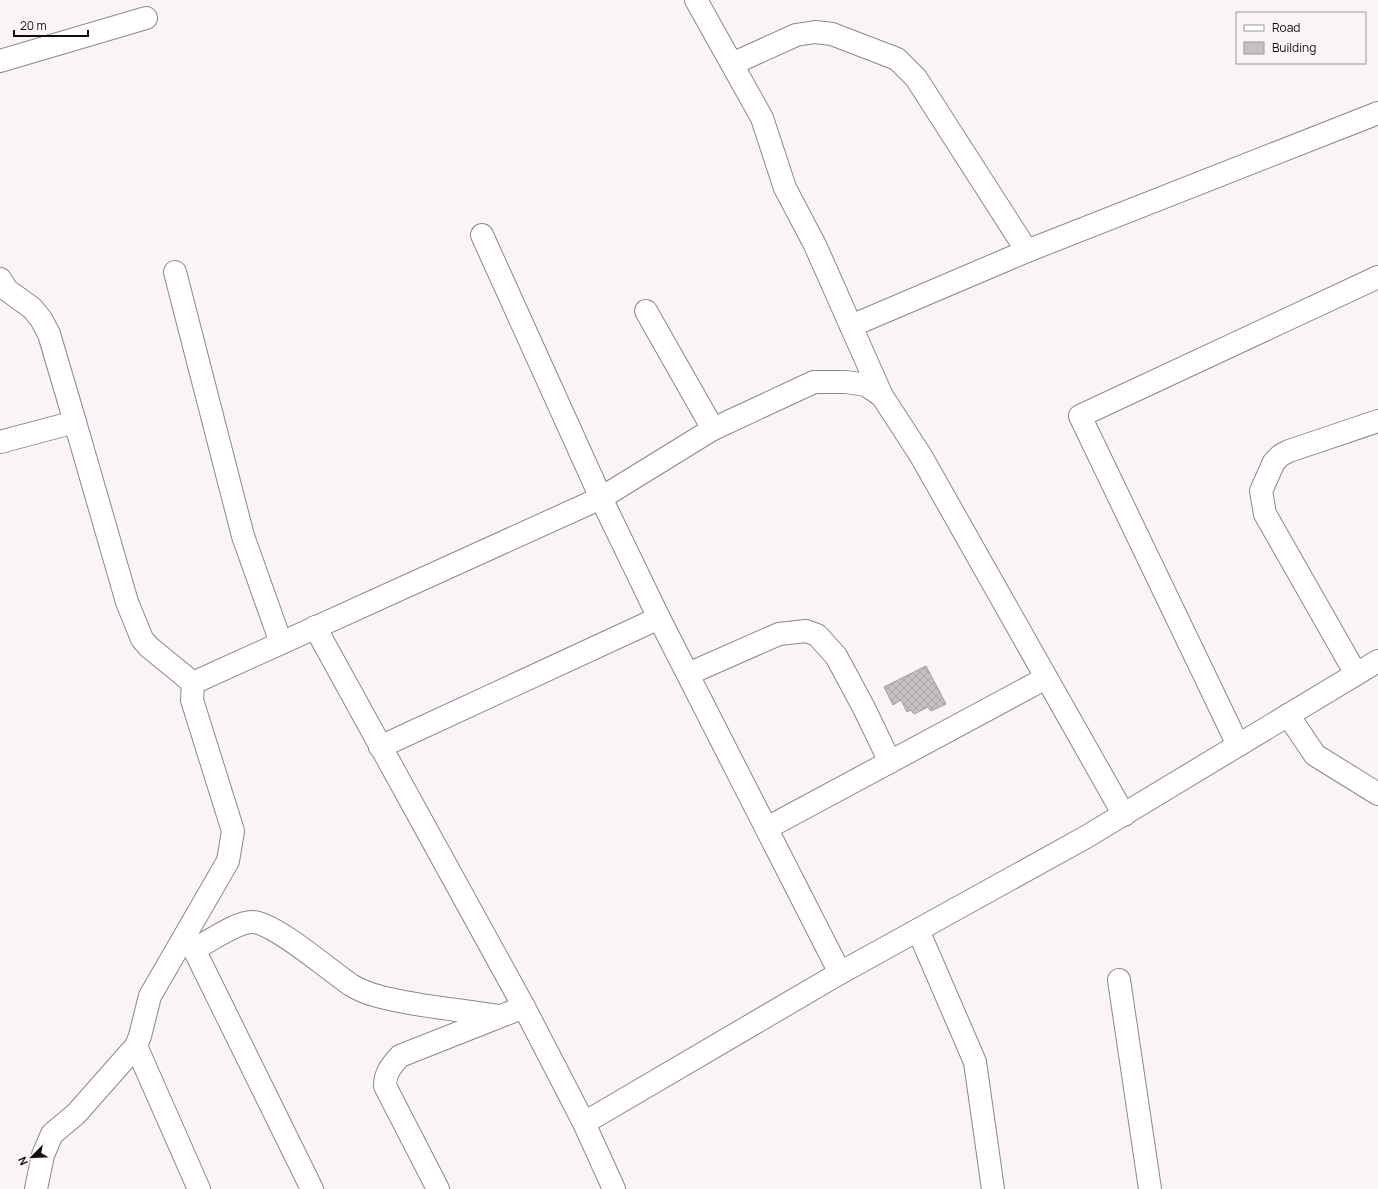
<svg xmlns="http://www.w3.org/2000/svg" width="1378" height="1189" viewBox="0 0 1378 1189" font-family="Manrope,sans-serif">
<defs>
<pattern id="building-cross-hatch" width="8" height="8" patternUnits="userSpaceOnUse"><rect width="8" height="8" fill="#c6c1c1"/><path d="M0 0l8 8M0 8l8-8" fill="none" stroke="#a9a5a5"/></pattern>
</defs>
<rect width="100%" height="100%" fill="#faf4f4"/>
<path fill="url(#building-cross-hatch)" stroke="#a29d9d" d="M926,666l20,38 -15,7 -3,-4 -14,7 -3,-4 -4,2 -6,-12 -8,5 -9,-18z"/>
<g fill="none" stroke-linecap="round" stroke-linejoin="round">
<defs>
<g id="minor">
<path d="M696,0l66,118 23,70 30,57 67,151"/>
<path d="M0,61l146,-43"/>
<path d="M732,64l64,-29 19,-3 17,2 65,25 19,19 111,173"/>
<path d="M482,235l119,263 112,-69 101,-47h32l20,3 16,11 39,60 203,359"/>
<path d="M175,272l68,264 38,107"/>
<path d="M0,279l7,11 25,18 9,11 8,15 26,88"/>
<path d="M646,311l67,118"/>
<path d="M851,326l176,-75 351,-138"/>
<path d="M0,442l75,-20 52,180 15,37 7,8 44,36"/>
<path d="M315,627l209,380"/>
<path d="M688,674l91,-40 27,-3 11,4 19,21 28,52 26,54"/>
<path d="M1356,674l-91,-160 -4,-23 13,-29 7,-7 8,-4 89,-30"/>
<path d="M1288,715l27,40 63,39"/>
<path d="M1238,745l-158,-329 298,-139"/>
<path d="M380,747l279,-129"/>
<path d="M767,828l279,-150"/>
<path d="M918,930l57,132 18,127"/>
<path d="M188,937l124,252"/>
<path d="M194,949c15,-7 42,-27 58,-27 22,0 78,49 99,63 19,12 48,16 70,20 26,4 52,7 78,11"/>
<path d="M1119,980l31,209"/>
<path d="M136,1046l63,143"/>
<path d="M584,1123l30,66"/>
<path d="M36,1189l7,-34 9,-21 24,-20 60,-68 4,-10 10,-40 78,-135 5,-30 -41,-131 1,-17 408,-185 58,120 181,355 246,-136 292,-176"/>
<path d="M438,1189l-53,-103c0,-13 6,-20 15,-30l124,-49 60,116 256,-150"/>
</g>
</defs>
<use href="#minor" stroke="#8c8888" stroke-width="24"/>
<use href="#minor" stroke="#fff" stroke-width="22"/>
</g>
<rect x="1236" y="12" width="130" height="52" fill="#faf4f4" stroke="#9c9898"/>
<rect x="1244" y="25" width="20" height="6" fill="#ffffff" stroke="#9c9898"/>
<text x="1272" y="32" font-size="12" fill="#0f0d0d">Road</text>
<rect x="1244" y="42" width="20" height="12" fill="#c6c1c1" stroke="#9c9898"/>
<text x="1272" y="52" font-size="12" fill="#0f0d0d">Building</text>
<g transform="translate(32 1157) rotate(246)" stroke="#faf4f4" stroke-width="3" paint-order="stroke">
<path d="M0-3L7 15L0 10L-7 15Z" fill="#0f0d0d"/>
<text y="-6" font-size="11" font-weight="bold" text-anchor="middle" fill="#0f0d0d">N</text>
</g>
<path d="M14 30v6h74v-6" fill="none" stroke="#0f0d0d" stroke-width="2"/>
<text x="20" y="30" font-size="12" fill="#0f0d0d" stroke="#faf4f4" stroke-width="3" paint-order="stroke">20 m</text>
</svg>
